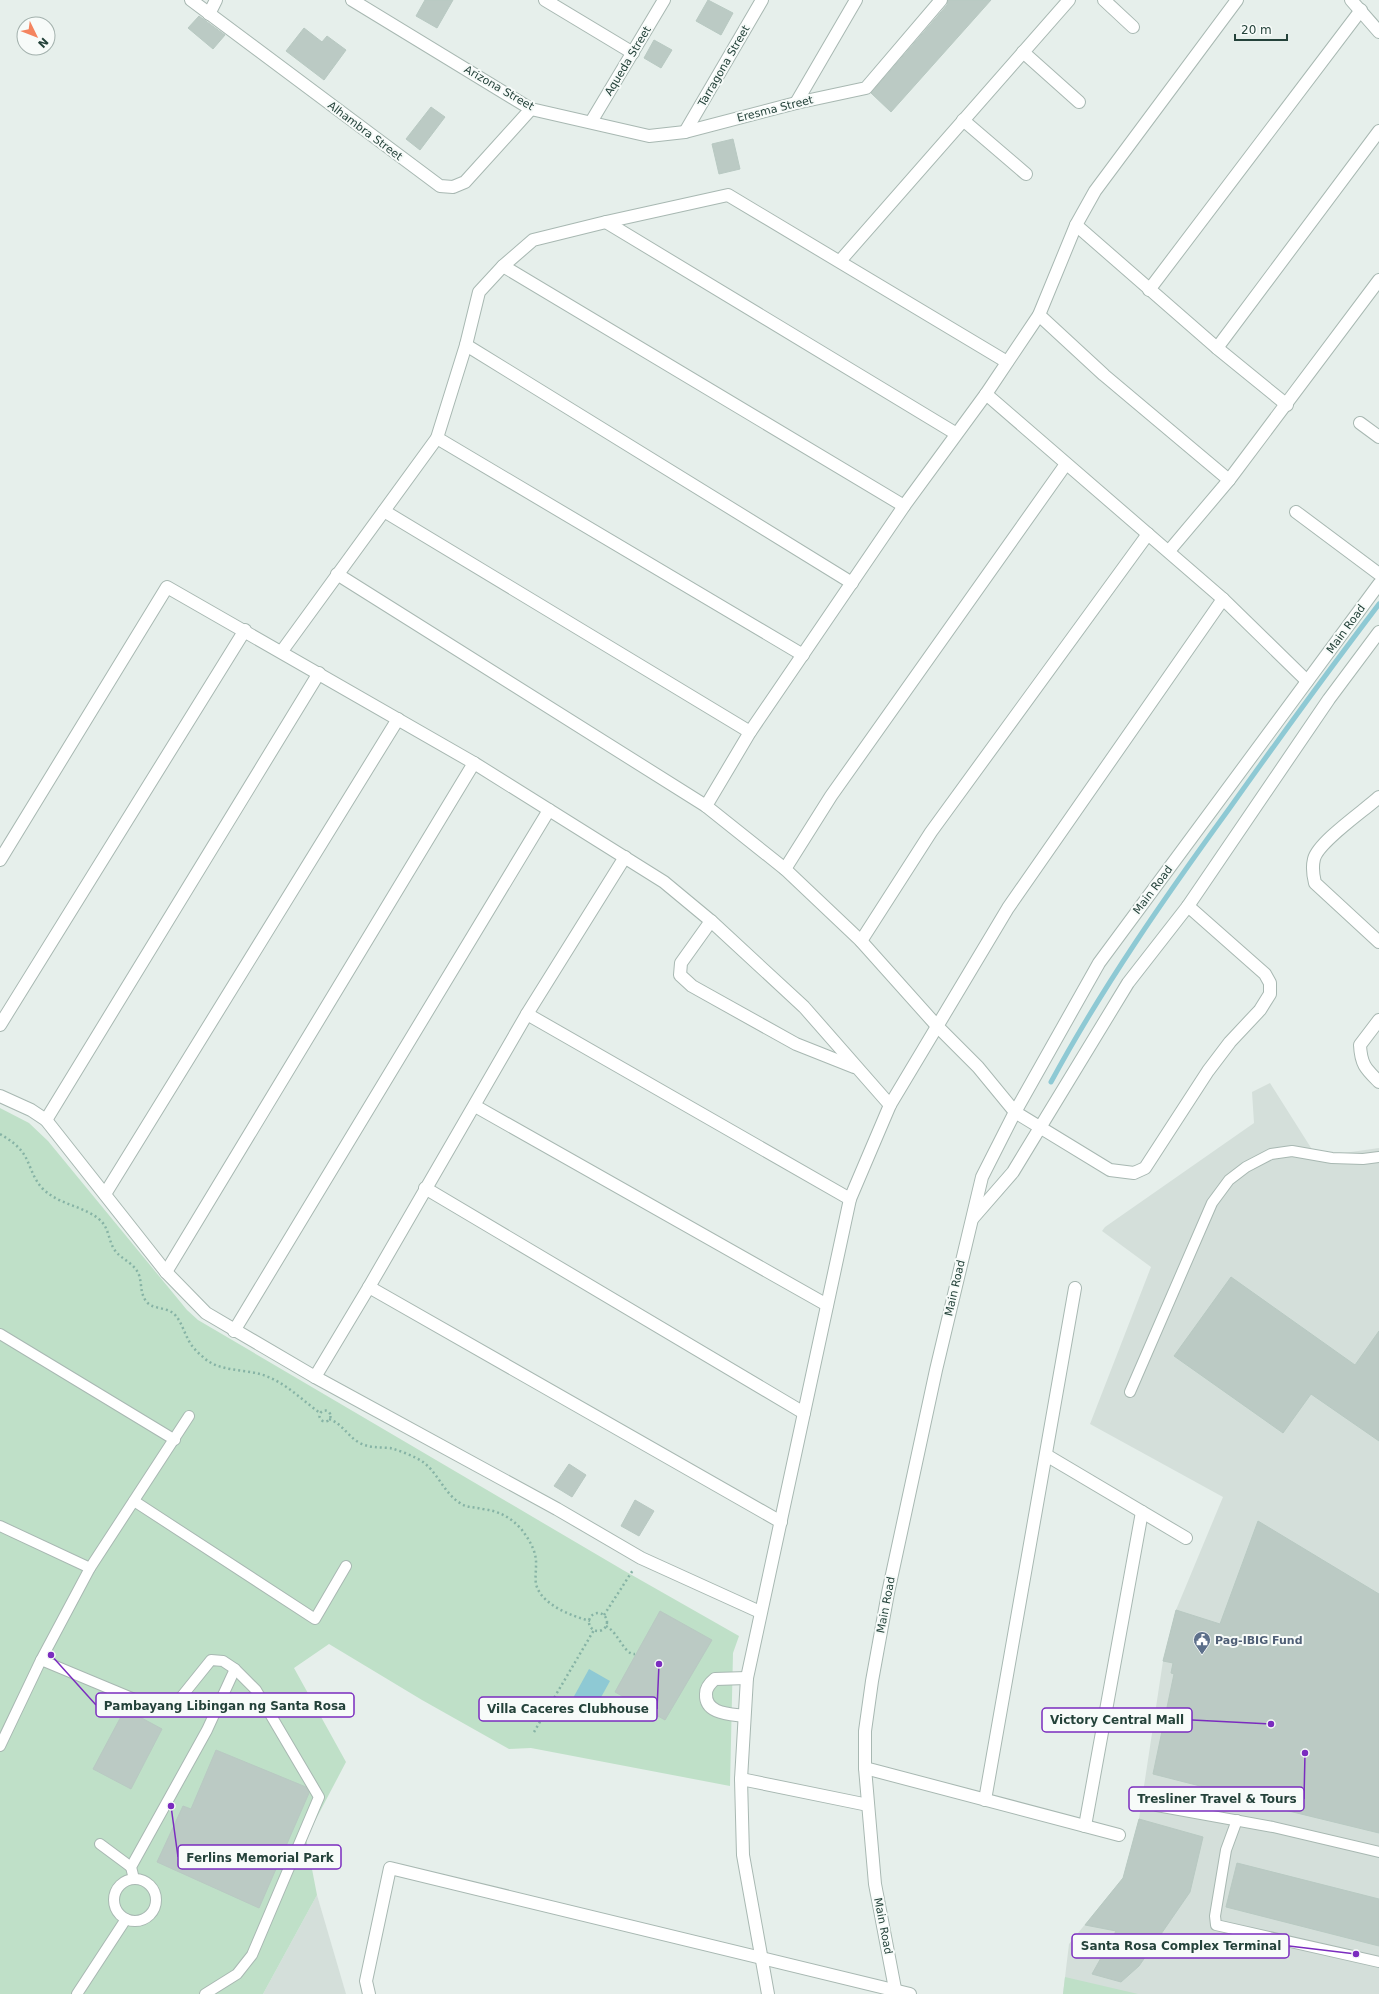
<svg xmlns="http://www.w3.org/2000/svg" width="1379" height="1994" viewBox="0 0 1379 1994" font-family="'DejaVu Sans',sans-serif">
<rect width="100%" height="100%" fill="#e6efeb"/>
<g fill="#d4dfda">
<path d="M1270,1083l43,68 17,4 49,-7v846h-316l6,-50 54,-66 16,-59 24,-158 13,-51 47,-113 -133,-73 61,-157 -49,-36 3,-4 149,-104 -2,-31z"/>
<path d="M317,1895l29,99h-83z"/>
</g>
<g fill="#bfe0c8">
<path d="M0,1108l29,15 19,18 139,169 11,10 425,250 116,66 -6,17 -3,133 -199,-38 -22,1 -87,-49 -93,-56 -35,24 52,94 -40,76 11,57 -54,99h-263z"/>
<path d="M1065,1977l73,17h-75z"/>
</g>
<path fill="#8ec9d4" d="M589,1669l21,12 -22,40 -21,-12z"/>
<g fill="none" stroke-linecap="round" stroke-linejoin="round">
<path stroke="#8ec9d4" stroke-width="5" d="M1051,1082c52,-96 114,-185 178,-273 49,-69 99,-138 150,-205"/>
</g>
<g fill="#bbcac4" stroke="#b8c9c2">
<path d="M425,0h28l-16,28 -21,-12z"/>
<path d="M708,0l25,13 -12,22 -25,-14z"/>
<path d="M948,0h43l-100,112 -20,-19 76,-88z"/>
<path d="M199,16l26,19 -12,14 -25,-21z"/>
<path d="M304,28l18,14 5,-6 19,14 -22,30 -38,-29z"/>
<path d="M654,40l18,10 -11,18 -17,-10z"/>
<path d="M431,107l14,10 -25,33 -14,-11z"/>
<path d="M733,139l7,30 -21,5 -7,-30z"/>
<path d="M1231,1277l124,88 24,-34v110l-68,-47 -28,39 -109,-77z"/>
<path d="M569,1464l17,11 -14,22 -18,-11z"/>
<path d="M635,1500l19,11 -15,25 -18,-10z"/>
<path d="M1258,1521l121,73v239l-119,-29 -1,-3 -106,-27 21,-100 -3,-1 2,-10 -10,-2 13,-51 44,14z"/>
<path d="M660,1611l52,29 -47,80 -50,-28z"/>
<path d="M125,1709l37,20 -31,60 -38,-20z"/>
<path d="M216,1750l90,37 3,6 -50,115 -102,-46 26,-56 8,3z"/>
<path d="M1139,1819l64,18 -13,55 -51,74 -18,16 -29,-8 24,-43 -31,-6 38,-47z"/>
<path d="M1237,1863l142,36v47l-153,-39z"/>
</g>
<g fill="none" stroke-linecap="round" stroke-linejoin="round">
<defs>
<g id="service">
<path d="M0,1334l175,106"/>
<path d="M1130,1392l82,-189 17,-23 17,-13 25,-13 21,-3 40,7 31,1 16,-2"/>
<path d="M134,1501l181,118 31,-53"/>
<path d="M0,1526l90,42"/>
<path d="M41,1660l108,45c11,2 20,5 29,-4l33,-41 12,1 12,8 21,21 63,107 -67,158 -15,19 -32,20"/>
<path d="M0,1746l41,-86 49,-92 99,-152"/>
<path d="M1157,1806l116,21 106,25"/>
<path d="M1237,1820l-11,30 -11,66 1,9 163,37"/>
<path d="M100,1844l31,23"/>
<path d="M134,1879l-3,-12 76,-137 28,-61"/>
<circle cx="135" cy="1900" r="21"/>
<path d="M77,1994l49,-75"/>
</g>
<g id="minor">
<path d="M191,0l249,186 13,1 12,-5 66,-73"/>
<path d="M352,0l179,109 118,27 36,-4 111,-29 70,-15 75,-88"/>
<path d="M545,0l88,53"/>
<path d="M1104,0l29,27"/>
<path d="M1351,0l28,32"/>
<path d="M209,14l7,-14"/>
<path d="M1023,52l56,50"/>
<path d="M796,103l60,-103"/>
<path d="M963,120l63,54"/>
<path d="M591,122l73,-122"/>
<path d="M685,132l77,-132"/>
<path d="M606,222l349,211"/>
<path d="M1076,225l141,123 70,57"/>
<path d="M840,261l229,-261"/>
<path d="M503,266l401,240"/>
<path d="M1149,290l212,-280"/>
<path d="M1039,315l65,60 125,105"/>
<path d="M466,345l386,238"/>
<path d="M1217,348l162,-217"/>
<path d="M986,394l237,205 84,82"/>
<path d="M1360,423l19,14"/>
<path d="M437,438l366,217"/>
<path d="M384,511l366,221"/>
<path d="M1296,512l83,62"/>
<path d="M1169,551l60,-71 150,-200"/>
<path d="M337,574l369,232 79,63 76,72 76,85 41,41 37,45 95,58 24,3 11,-5 63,-97 22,-29 30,-32 10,-16v-11l-5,-9 -77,-68"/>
<path d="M282,651l155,-213 29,-93 13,-53 24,-26 30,-26 73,-18 122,-27 279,167"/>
<path d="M1379,797c-14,13 -61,45 -65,62 -2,8 -1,16 1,24l64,59"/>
<path d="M706,806l44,-74 154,-226 82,-112 53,-79 37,-90 19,-34 142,-191"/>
<path d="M0,860l167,-273 307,176 190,119 47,39 93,86 86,98"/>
<path d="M785,869l46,-73 235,-332"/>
<path d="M711,921l-30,42 -1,12 12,11 104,58 58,23"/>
<path d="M861,941l70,-109 217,-298"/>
<path d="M527,1014l323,185"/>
<path d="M1379,1020l-19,25c1,20 6,24 19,37"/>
<path d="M0,1025l245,-395"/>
<path d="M0,1096l31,14 15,10 120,152 40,41 109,64 242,132 84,49 119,54"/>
<path d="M475,1106l352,199"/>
<path d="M46,1120l273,-447"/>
<path d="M425,1188l379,225"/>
<path d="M105,1194l293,-475"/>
<path d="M973,1218l40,-46 115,-189 60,-77 141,-207 50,-67"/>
<path d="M166,1272l308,-509"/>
<path d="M369,1287l412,235"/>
<path d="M234,1331l315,-521"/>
<path d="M315,1377l54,-90 158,-273 98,-157"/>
<path d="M1046,1455l140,83"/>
<path d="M744,1716c-14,-2 -39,-2 -38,-22 0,-7 4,-11 9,-15l32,-1"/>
<path d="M865,1768l254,67"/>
<path d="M741,1779l127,26"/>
<path d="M985,1800l90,-512"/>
<path d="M1085,1826l57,-314"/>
<path d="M369,1994l-3,-13 24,-113 520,126"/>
<path d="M768,1994l-25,-139 -2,-76 6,-101 103,-479 40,-94 118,-197 215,-309"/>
<path d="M896,1994l-21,-110 -10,-116v-37l7,-50 16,-88 48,-223 46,-193 33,-65 84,-149 280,-379"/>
</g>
</defs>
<use href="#service" stroke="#a8b8b2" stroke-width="12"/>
<use href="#minor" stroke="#a8b8b2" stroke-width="14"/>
<g stroke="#86b3a5" stroke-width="2.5" stroke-dasharray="2 3" stroke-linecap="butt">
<path d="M0,1134c10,6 19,12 25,22 6,11 8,22 17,32 18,18 41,17 58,32 9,8 8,19 14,29 7,11 20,13 25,26 3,9 1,18 7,26 5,8 19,6 27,12 8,7 10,17 15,26 3,7 9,13 15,18 17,16 42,11 63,19 21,8 36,24 54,37"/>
<circle cx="325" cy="1416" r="5.5"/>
<path d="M329,1419c14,5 19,18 31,24 9,5 19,4 30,5 11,3 24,8 33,14 15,11 21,31 37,41 7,5 15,4 23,6 16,2 29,9 39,21 8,11 15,22 14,36 0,6 -1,12 0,18 5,21 36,32 54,37"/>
<circle cx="598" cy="1622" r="9"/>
<path d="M604,1615l29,-45"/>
<path d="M606,1626c13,7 18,29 29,28"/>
<path d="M534,1732l60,-102"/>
</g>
<use href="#service" stroke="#fff" stroke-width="10"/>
<use href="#minor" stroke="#fff" stroke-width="12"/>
</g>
<defs>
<symbol id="civic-pin" viewBox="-11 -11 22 30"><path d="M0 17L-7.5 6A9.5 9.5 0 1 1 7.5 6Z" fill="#5c6f8a" stroke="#f7fbf9"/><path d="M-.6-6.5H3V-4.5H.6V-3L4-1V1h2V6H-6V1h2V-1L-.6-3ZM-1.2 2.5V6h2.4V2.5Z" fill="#fff"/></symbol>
</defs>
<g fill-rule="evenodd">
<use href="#civic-pin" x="1192" y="1630" width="20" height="27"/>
</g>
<g text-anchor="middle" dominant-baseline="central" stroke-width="4" stroke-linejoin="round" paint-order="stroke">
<g font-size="11" fill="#24423a" stroke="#f7fbf9">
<text transform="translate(628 61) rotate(-59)">Aqueda Street</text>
<text transform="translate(724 66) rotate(-60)">Tarragona Street</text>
<text transform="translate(499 88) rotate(30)">Arizona Street</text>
<text transform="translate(775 109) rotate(-14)">Eresma Street</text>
<text transform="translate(365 131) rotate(37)">Alhambra Street</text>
<text transform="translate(1346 629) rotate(-54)">Main Road</text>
<text transform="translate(1153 890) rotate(-53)">Main Road</text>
<text transform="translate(955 1288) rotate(-77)">Main Road</text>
<text transform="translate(886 1605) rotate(-79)">Main Road</text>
<text transform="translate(883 1926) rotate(79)">Main Road</text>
</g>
<g font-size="11" font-weight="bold" fill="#4e5e75" stroke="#f7fbf9" text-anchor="start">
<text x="1215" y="1640">Pag-IBIG Fund</text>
</g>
</g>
<path fill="none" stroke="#7b2cbf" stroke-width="1.5" d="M51 1655L96 1705M659 1664L657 1709M1271 1724L1192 1720M1305 1753L1304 1799M171 1806L178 1857M1356 1954L1289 1946"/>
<g fill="#7b2cbf" stroke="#f7fbf9" stroke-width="1.5">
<circle cx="51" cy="1655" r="4"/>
<circle cx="659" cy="1664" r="4"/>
<circle cx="1271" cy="1724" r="4"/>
<circle cx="1305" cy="1753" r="4"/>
<circle cx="171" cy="1806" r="4"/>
<circle cx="1356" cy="1954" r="4"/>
</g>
<g fill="#f7fbf9" stroke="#7b2cbf" stroke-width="1.5">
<rect x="96" y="1693" width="258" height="24" rx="4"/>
<rect x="479" y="1697" width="178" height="24" rx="4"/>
<rect x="1042" y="1708" width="150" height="24" rx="4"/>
<rect x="1129" y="1787" width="175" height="24" rx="4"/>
<rect x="178" y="1845" width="163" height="24" rx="4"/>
<rect x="1072" y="1934" width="217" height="24" rx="4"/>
</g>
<g font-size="12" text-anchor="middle" font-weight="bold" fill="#24423a">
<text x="225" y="1710">Pambayang Libingan ng Santa Rosa</text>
<text x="568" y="1713">Villa Caceres Clubhouse</text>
<text x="1117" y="1724">Victory Central Mall</text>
<text x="1217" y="1803">Tresliner Travel &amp; Tours</text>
<text x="260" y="1862">Ferlins Memorial Park</text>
<text x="1181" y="1950">Santa Rosa Complex Terminal</text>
</g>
<g transform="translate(36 36) rotate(133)"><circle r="19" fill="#f7fbf9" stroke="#a3b1ad"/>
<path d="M0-3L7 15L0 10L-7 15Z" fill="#f4845f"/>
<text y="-6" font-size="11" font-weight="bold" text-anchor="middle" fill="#24423a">N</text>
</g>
<path d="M1235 34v6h52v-6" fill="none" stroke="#24423a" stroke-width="2"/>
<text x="1241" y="34" font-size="12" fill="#24423a" stroke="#f7fbf9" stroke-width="3" paint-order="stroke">20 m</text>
</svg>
